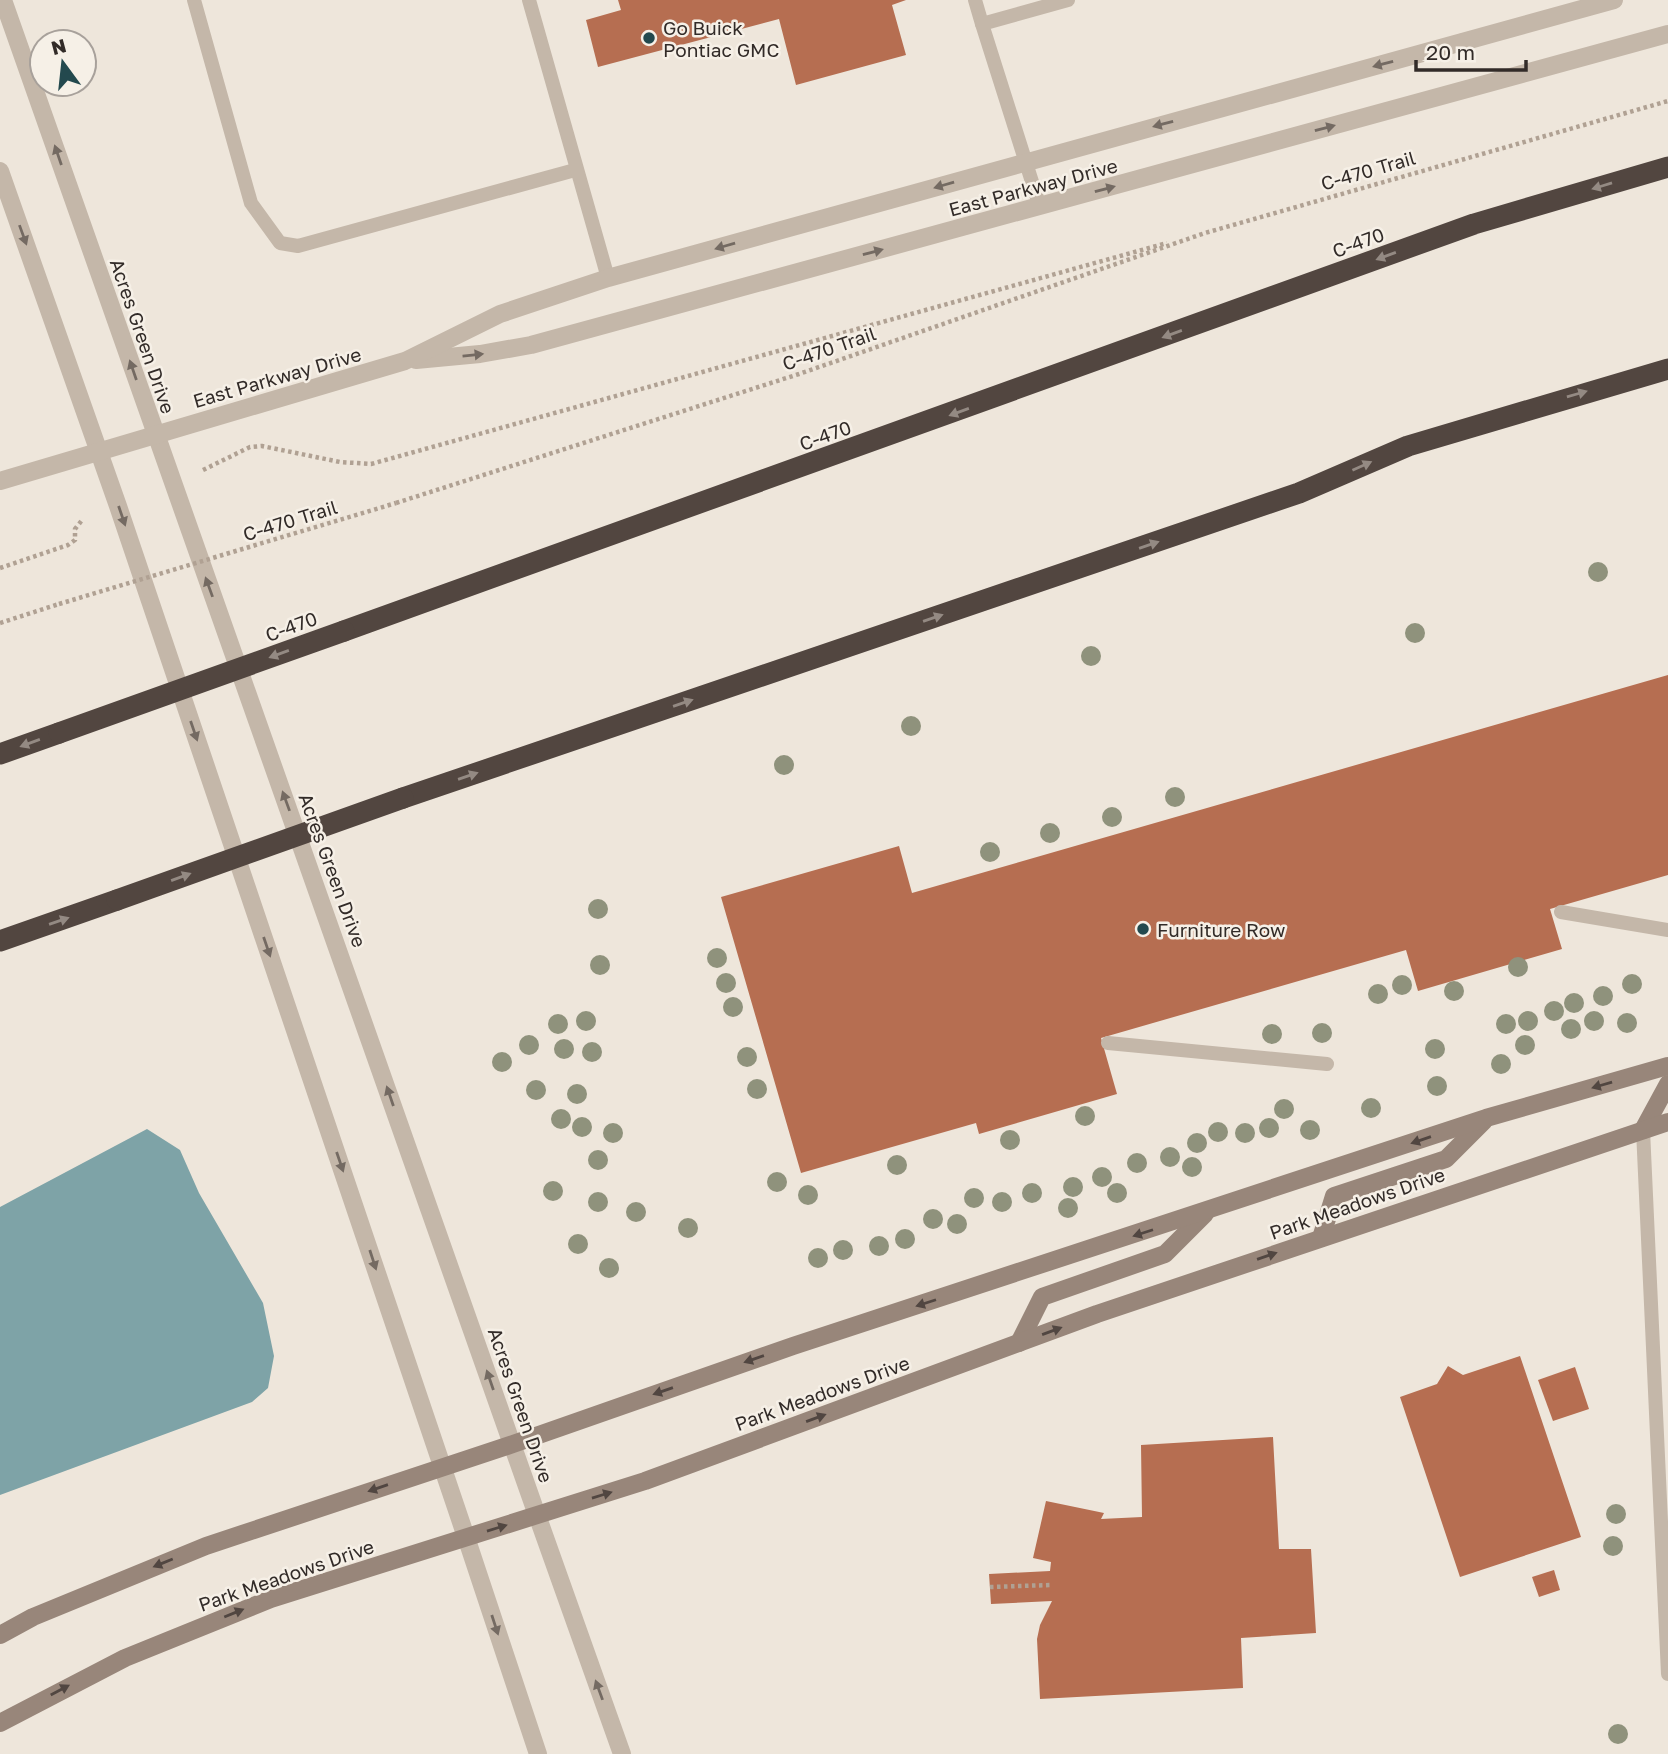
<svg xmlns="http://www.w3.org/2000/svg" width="1668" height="1754" viewBox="0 0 1668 1754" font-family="'Golos Text',sans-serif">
<rect width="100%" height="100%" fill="#eee6db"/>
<path fill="#7ea3a7" d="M147,1129l33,21 19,43 64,110 11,53 -6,32 -16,14 -252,93v-288z"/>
<g fill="#b66e51">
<path d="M618,0h288l-14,5 14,50 -110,30 -17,-66 -181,48 -12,-47 35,-10z"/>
<path d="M1668,675v200l-118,34 12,40 -144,42 -12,-41 -305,88 16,56 -138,40 -3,-11 -175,50 -80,-276 178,-51 13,47z"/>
<path d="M1520,1356l61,181 -121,40 -60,-180 37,-13 11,-18 15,9z"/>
<path d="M1575,1367l14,42 -36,12 -15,-41z"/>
<path d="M1273,1437l6,112h32l5,84 -75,5 2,50 -203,11 -3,-60 3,-14 12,-24 -61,3 -2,-30 61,-3 1,-9 -18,-4 13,-57 58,12 -3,6 41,-2 -1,-72z"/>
<path d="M1554,1570l6,20 -21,7 -7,-20z"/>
</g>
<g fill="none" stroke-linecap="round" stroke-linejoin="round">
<g stroke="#b0a193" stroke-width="4.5" stroke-dasharray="3.5 3.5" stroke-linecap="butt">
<path d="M203,470l47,-23 12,-1 78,16 31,2 796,-221"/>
<path d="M396,503l403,-129 406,-141 463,-132"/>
<path d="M0,568l68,-23 7,-5v-11l7,-9"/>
<path d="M0,623l59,-19"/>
<path d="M990,1587l61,-2"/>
</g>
<g stroke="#c4b7a9" stroke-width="14">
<path d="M194,0l57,203 29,40 18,3 277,-76"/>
<path d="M529,0l79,278"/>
<path d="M975,0l7,24"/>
<path d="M1040,207l-58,-183 86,-24"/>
<path d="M1561,912l107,18"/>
<path d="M1108,1043l219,21"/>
<path d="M1643,1130l25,544"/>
</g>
<g stroke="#c4b7a9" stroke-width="18">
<path d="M537,1515l85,239"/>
<path d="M466,1537l72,217"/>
</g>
<g stroke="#c4b7a9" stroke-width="18">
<path d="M3,0l534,1515"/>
<path d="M0,171l118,335 348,1031"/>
<path d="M416,360l64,-6 51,-9 1137,-311"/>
<path d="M0,481l405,-120 95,-47 108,-36 1006,-278"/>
</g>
<g stroke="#98867a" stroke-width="18">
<path d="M1643,1130l25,-46"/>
<path d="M1321,1238l13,-42 112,-37 38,-38"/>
<path d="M1019,1343l23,-46 123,-43 40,-40"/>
<path d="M0,1635l33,-18 173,-71 307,-102 280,-98 693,-228 182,-52"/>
<path d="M0,1723l125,-65 146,-59 374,-118 452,-167 571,-192"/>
</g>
<g stroke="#524640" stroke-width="21">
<path d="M344,631l1130,-407 194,-57"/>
<path d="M0,754l59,-21"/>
<path d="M403,798l896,-305 109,-47 260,-77"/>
<path d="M0,941l117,-41"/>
</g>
<path stroke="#b0a193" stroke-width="4.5" stroke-dasharray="3.5 3.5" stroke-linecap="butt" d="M59,604l337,-101"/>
<g stroke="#524640" stroke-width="21">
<path d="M59,733l285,-102"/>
<path d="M117,900l286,-102"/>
</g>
</g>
<g fill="#8f927c">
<circle cx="1598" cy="572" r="10"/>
<circle cx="1415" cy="633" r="10"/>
<circle cx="1091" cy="656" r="10"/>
<circle cx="911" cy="726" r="10"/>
<circle cx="784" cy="765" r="10"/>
<circle cx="1175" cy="797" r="10"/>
<circle cx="1112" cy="817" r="10"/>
<circle cx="1050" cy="833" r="10"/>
<circle cx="990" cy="852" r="10"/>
<circle cx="598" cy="909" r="10"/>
<circle cx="717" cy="958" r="10"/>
<circle cx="600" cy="965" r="10"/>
<circle cx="1518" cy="967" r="10"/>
<circle cx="726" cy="983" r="10"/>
<circle cx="1632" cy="984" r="10"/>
<circle cx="1402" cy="985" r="10"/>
<circle cx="1454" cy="991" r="10"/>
<circle cx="1378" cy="994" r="10"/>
<circle cx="1603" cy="996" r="10"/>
<circle cx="1574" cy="1003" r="10"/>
<circle cx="733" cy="1007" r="10"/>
<circle cx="1554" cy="1011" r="10"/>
<circle cx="586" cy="1021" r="10"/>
<circle cx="1528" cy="1021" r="10"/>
<circle cx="1594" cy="1021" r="10"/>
<circle cx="1627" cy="1023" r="10"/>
<circle cx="558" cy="1024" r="10"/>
<circle cx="1506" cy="1024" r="10"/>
<circle cx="1571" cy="1029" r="10"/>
<circle cx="1322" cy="1033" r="10"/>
<circle cx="1272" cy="1034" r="10"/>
<circle cx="529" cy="1045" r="10"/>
<circle cx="1525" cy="1045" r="10"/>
<circle cx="564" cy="1049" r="10"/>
<circle cx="1435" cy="1049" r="10"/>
<circle cx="592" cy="1052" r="10"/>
<circle cx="747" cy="1057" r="10"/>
<circle cx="502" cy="1062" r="10"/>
<circle cx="1501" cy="1064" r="10"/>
<circle cx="1437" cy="1086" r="10"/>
<circle cx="757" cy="1089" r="10"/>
<circle cx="536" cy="1090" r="10"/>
<circle cx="577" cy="1094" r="10"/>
<circle cx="1371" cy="1108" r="10"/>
<circle cx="1284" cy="1109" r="10"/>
<circle cx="1085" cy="1116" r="10"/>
<circle cx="561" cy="1119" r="10"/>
<circle cx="582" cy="1127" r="10"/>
<circle cx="1269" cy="1128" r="10"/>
<circle cx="1310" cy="1130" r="10"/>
<circle cx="1218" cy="1132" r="10"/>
<circle cx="613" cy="1133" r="10"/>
<circle cx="1245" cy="1133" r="10"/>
<circle cx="1010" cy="1140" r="10"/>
<circle cx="1197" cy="1143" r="10"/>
<circle cx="1170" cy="1157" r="10"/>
<circle cx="598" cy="1160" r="10"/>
<circle cx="1137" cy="1163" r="10"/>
<circle cx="897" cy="1165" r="10"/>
<circle cx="1192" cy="1167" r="10"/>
<circle cx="1102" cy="1177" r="10"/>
<circle cx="777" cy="1182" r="10"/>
<circle cx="1073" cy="1187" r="10"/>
<circle cx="553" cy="1191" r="10"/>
<circle cx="1032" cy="1193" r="10"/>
<circle cx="1117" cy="1193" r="10"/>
<circle cx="808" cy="1195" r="10"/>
<circle cx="974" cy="1198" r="10"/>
<circle cx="598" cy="1202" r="10"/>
<circle cx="1002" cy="1202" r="10"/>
<circle cx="1068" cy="1208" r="10"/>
<circle cx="636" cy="1212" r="10"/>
<circle cx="933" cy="1219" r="10"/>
<circle cx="957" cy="1224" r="10"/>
<circle cx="688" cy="1228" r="10"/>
<circle cx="905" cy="1239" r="10"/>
<circle cx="578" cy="1244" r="10"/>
<circle cx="879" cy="1246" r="10"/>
<circle cx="843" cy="1250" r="10"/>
<circle cx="818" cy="1258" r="10"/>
<circle cx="609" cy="1268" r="10"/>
<circle cx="1616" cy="1514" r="10"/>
<circle cx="1613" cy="1546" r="10"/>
<circle cx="1618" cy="1734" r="10"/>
</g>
<defs><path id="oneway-solid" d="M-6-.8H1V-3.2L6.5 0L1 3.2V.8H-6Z" transform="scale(1.75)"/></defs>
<g fill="#746a62">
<use href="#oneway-solid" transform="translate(1383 64) rotate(165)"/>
<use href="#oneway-solid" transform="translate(1163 124) rotate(165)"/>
<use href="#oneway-solid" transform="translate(1325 128) rotate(-15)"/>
<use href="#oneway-solid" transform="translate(58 155) rotate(-109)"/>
<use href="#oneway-solid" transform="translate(944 185) rotate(164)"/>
<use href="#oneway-solid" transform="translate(1105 189) rotate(-15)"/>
<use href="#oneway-solid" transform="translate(23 235) rotate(70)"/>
<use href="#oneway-solid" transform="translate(725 246) rotate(164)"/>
<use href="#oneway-solid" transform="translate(873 252) rotate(-15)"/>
<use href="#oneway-solid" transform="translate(473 355) rotate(-6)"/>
<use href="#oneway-solid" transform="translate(133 370) rotate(-109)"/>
<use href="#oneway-solid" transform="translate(122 516) rotate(71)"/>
<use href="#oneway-solid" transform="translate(209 587) rotate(-110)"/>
<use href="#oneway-solid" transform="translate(194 731) rotate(71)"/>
<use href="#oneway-solid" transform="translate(286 801) rotate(-110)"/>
<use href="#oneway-solid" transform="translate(267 947) rotate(71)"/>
<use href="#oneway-solid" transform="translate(390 1096) rotate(-109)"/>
<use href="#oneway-solid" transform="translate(340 1162) rotate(71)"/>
<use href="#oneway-solid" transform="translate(373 1260) rotate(72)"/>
<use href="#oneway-solid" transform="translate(490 1380) rotate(-109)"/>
<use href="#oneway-solid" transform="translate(495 1625) rotate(72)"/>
<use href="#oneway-solid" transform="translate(599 1690) rotate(-110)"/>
</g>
<g fill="#948a83">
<use href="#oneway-solid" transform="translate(1602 186) rotate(163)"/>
<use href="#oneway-solid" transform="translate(1386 256) rotate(160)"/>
<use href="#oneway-solid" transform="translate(1172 334) rotate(160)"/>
<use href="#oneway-solid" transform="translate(1577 394) rotate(-16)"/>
<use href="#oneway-solid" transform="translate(959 412) rotate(160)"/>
<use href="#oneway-solid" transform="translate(1362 466) rotate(-24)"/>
<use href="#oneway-solid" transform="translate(1149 545) rotate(-19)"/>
<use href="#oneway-solid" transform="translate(933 618) rotate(-19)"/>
<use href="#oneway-solid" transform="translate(279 654) rotate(160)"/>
<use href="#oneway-solid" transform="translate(683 703) rotate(-19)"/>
<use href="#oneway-solid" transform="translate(30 743) rotate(160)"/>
<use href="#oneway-solid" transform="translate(468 776) rotate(-19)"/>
<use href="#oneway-solid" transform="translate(181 877) rotate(-20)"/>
<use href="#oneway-solid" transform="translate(59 921) rotate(-19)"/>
</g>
<g fill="#514641">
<use href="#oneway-solid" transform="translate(1602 1085) rotate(164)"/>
<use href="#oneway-solid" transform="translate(1421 1140) rotate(161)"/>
<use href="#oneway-solid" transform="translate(1143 1233) rotate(162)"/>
<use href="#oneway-solid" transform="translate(1267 1256) rotate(-19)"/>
<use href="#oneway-solid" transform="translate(926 1303) rotate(162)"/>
<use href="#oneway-solid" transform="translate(1052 1331) rotate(-20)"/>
<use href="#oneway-solid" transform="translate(754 1359) rotate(161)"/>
<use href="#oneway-solid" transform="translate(663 1391) rotate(161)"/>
<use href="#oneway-solid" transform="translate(816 1418) rotate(-20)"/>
<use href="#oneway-solid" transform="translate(378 1488) rotate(161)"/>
<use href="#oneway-solid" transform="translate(602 1495) rotate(-17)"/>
<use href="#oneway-solid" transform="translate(497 1528) rotate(-17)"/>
<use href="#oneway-solid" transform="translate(163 1563) rotate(158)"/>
<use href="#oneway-solid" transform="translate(234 1613) rotate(-22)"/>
<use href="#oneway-solid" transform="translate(60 1690) rotate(-28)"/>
</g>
<g fill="#23494e" stroke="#f6f0e7" stroke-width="2.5">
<circle cx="649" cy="38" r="7"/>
<circle cx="1143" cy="929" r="7"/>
</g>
<g text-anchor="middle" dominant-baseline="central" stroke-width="5" stroke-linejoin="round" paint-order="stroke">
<g font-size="19" fill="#322b28" stroke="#f6f0e7" text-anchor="start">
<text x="663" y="27">Go Buick<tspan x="663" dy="22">Pontiac GMC</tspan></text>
<text x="1157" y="929">Furniture Row</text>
</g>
<g font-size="19" fill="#322b28" stroke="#f6f0e7">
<text transform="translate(1368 170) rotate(-16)">C-470 Trail</text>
<text transform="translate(1033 187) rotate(-15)">East Parkway Drive</text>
<text transform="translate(1358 242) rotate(-20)">C-470</text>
<text transform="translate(143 336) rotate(71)">Acres Green Drive</text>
<text transform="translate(829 348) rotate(-19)">C-470 Trail</text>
<text transform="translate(277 377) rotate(-16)">East Parkway Drive</text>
<text transform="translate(825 435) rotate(-20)">C-470</text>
<text transform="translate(290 520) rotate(-17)">C-470 Trail</text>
<text transform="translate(291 626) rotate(-20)">C-470</text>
<text transform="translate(333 870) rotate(70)">Acres Green Drive</text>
<text transform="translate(1357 1203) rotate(-19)">Park Meadows Drive</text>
<text transform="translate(822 1393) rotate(-20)">Park Meadows Drive</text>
<text transform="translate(521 1405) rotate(71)">Acres Green Drive</text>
<text transform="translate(286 1575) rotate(-19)">Park Meadows Drive</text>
</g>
</g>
<g transform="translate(63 63) rotate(345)"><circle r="33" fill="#f6f0e7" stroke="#a8a19b" stroke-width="2"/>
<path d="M0-5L12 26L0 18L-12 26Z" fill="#23494e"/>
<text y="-10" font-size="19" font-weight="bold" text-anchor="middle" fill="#322b28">N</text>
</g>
<path d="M1416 60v10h110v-10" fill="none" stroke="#322b28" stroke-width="3.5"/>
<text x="1426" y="60" font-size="21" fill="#322b28" stroke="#f6f0e7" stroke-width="5" paint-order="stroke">20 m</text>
</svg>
